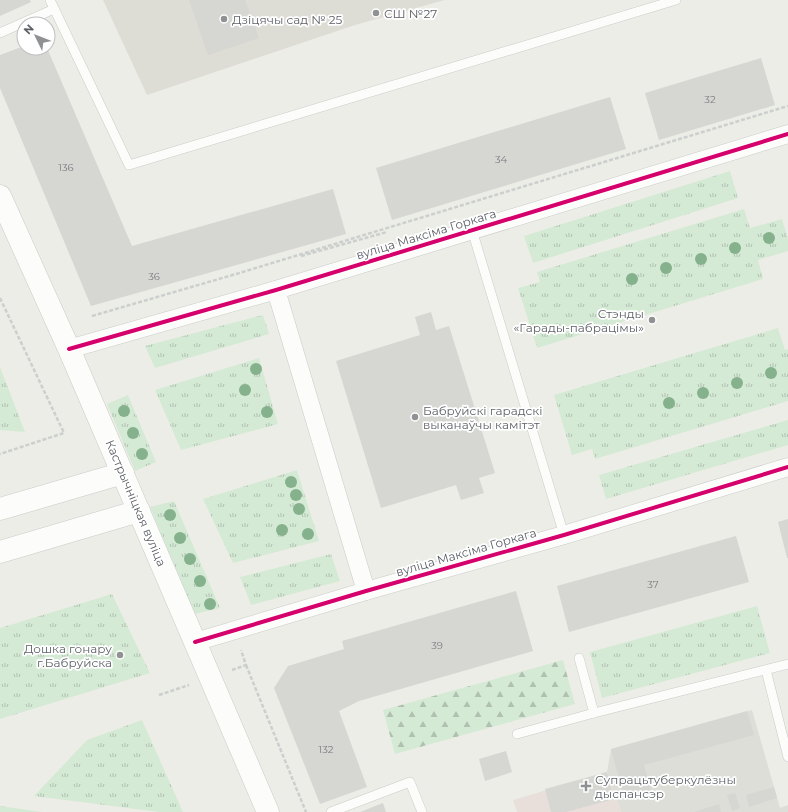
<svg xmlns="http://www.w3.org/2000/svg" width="788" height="812" viewBox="0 0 788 812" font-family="Montserrat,sans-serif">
<defs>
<pattern id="grass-tufts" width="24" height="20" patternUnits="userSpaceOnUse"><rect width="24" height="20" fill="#d5ead5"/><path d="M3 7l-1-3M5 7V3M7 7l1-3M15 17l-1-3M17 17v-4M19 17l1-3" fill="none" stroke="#b0c1b1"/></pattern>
<pattern id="forest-firs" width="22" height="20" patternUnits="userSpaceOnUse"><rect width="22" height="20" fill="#d5ead5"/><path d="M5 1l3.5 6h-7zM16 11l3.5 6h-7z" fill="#b0c1b1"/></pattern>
</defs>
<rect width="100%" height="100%" fill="#edede7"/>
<path fill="#deded8" d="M752,710l28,98 8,-3v7h-167l-14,-40 4,-23z"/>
<path fill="#deddd5" d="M103,0h342l-90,25 -208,70z"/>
<path fill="#e9dfda" d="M607,772l14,40h-104l-4,-12z"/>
<g fill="url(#grass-tufts)">
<path d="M730,171l8,27 -205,65 -9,-27z"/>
<path d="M744,209l6,19 32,-9 6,20v12l-30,9 5,19 -226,69 -19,-60 22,-6 -3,-10z"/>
<path d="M263,315l6,19 -114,34 -10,-22z"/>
<path d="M778,328l7,22 3,-1v52l-193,58 -3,-10 -20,6 -18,-60z"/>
<path d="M259,358l19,66 -97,26 -26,-60z"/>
<path d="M0,367l25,65 -25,-2z"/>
<path d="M128,395l28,67 -21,9 -28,-67z"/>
<path d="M788,420v25l-182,54 -7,-24z"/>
<path d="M297,470l22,71 -86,22 -30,-64z"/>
<path d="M174,501l46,107 -25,6 -45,-107z"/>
<path d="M331,554l9,27 -89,24 -11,-28z"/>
<path d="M112,594l38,79 -150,46v-91z"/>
<path d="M757,606l13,47 -168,45 -12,-46z"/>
<path d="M142,720l41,92h-24l-125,-16 53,-56z"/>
<path d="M0,806l42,6h-42z"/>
</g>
<path fill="url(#forest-firs)" d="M563,660l12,44 -180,50 -12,-44z"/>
<g fill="#d6d6d2">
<path d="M0,0h30l1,2 -31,14z"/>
<path d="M189,0h56l14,38 -51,17z"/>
<path d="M24,46v2h23l85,198 201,-57 13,45 -255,72 -91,-218v-33z"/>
<path d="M761,58l14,47 -116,35 -14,-47z"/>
<path d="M610,97l16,52 -234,71 -16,-52z"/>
<path d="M431,312l5,18 13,-4 46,147 -16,5 5,15 -23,7 -5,-15 -75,23 -45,-147 84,-26 -5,-18z"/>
<path d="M788,519v39h-1l-9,-36z"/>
<path d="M736,536l13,46 -180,50 -12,-46z"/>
<path d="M516,591l17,60 -174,50 -20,10 28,76 -47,17 -46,-116 14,-22 56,-17 -2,-8z"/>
<path d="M747,711l7,24 -110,30 7,25 -27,7 -13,-48z"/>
<path d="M506,751l6,21 -27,9 -6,-22z"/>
<path d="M607,772l7,27 -48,13h-15l-6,-23z"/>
<path d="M774,787l3,11 -28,9 -3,-12z"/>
<path d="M735,793l5,15 -8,3 -5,-16z"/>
<path d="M383,803l3,9h-26z"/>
<path d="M719,804l2,8h-27z"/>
</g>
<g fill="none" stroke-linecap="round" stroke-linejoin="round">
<defs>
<g id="lane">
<path d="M50,0l79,165 547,-165"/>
<path d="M0,33l54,-24"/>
<path d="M472,230l92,305"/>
<path d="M579,658l15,55 194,-49"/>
<path d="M766,670l22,87"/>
<path d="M517,734l77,-21"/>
<path d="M331,812l79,-30 12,30"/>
</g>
<g id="street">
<path d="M276,290l90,301"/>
<path d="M69,349l207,-59 512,-156"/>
<path d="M195,642l171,-51 198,-56 224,-68"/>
</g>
<g id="secondary">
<path d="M0,196l69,153 199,463"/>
<path d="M0,509l123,-36"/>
<path d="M0,552l139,-41"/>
</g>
</defs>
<use href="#lane" stroke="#cacbc9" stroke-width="10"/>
<use href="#street" stroke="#cacbc9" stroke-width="19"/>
<use href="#secondary" stroke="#c9cac9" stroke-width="23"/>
<g stroke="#cbcfcd" stroke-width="2.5" stroke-dasharray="4 2" stroke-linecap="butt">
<path d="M301,256l86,-24"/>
<path d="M0,298l64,135 -64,21"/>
<path d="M92,316l144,-42 552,-168"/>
<path d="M246,665l60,147"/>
<path d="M232,670l14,-5 -5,-15"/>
<path d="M159,695l30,-10"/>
</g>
<use href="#lane" stroke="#fcfcfb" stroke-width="9"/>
<use href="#street" stroke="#fcfcfb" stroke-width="18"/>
<use href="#secondary" stroke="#fcfcfb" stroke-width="22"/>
<defs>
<g id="cycleway">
<path d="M69,349l207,-59 512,-156"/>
<path d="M195,642l171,-51 198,-56 224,-68"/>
</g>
</defs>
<use href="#cycleway" stroke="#fff" stroke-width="6"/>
<use href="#cycleway" stroke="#d6006c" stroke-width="4"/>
</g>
<g fill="#85b28c">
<circle cx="769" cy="238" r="6"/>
<circle cx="735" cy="248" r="6"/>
<circle cx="701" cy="259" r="6"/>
<circle cx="666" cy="268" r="6"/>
<circle cx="632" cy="279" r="6"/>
<circle cx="256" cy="369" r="6"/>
<circle cx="771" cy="373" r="6"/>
<circle cx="737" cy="383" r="6"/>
<circle cx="245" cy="390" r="6"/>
<circle cx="703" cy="393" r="6"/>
<circle cx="669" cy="403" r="6"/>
<circle cx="124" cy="411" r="6"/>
<circle cx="267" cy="412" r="6"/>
<circle cx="133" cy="433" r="6"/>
<circle cx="142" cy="454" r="6"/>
<circle cx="291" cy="482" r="6"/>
<circle cx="296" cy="495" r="6"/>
<circle cx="299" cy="509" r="6"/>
<circle cx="170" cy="515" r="6"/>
<circle cx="282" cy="530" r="6"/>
<circle cx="308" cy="534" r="6"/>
<circle cx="180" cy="538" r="6"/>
<circle cx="190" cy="559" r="6"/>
<circle cx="200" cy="581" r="6"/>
<circle cx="210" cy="604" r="6"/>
</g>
<g fill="#8f9193" stroke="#fff" stroke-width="1.5">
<circle cx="376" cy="13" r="4"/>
<circle cx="224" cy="19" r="4"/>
<circle cx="652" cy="320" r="4"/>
<circle cx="415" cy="417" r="4"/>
<circle cx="120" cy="655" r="4"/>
<path d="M584 780h4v4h4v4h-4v4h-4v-4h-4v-4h4z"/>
</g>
<g text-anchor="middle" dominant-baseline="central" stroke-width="3.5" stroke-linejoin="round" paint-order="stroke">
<g font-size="10" fill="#7b7d82">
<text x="710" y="99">32</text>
<text x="501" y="159">34</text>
<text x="66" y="167">136</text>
<text x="154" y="276">36</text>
<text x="653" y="584">37</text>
<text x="437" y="645">39</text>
<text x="326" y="749">132</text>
</g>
<g font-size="12" fill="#5c5f66" stroke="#fff" text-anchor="start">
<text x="384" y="13">СШ №27</text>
<text x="232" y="19">Дзіцячы сад № 25</text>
<text x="644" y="313" text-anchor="end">Стэнды<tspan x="644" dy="14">«Гарады-пабрацімы»</tspan></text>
<text x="423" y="410">Бабруйскі гарадскі<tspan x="423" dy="14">выканаўчы камітэт</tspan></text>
<text x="112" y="648" text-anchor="end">Дошка гонару<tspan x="112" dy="14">г.Бабруйска</tspan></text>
<text x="595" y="779">Супрацьтуберкулёзны<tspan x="595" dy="14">дыспансэр</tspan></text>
</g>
<g font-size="12" fill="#5c5f66" stroke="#fff">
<text transform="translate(426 234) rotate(-17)">вуліца Максіма Горкага</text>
<text transform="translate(136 503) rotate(67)">Кастрычніцкая вуліца</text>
<text transform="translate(466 552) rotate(-16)">вуліца Максіма Горкага</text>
</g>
</g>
<g transform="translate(36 36) rotate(313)"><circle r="19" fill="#ffffff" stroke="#bebfc2"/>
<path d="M0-3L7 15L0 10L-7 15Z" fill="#8f9193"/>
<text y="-6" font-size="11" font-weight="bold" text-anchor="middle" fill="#5c5f66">N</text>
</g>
</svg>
